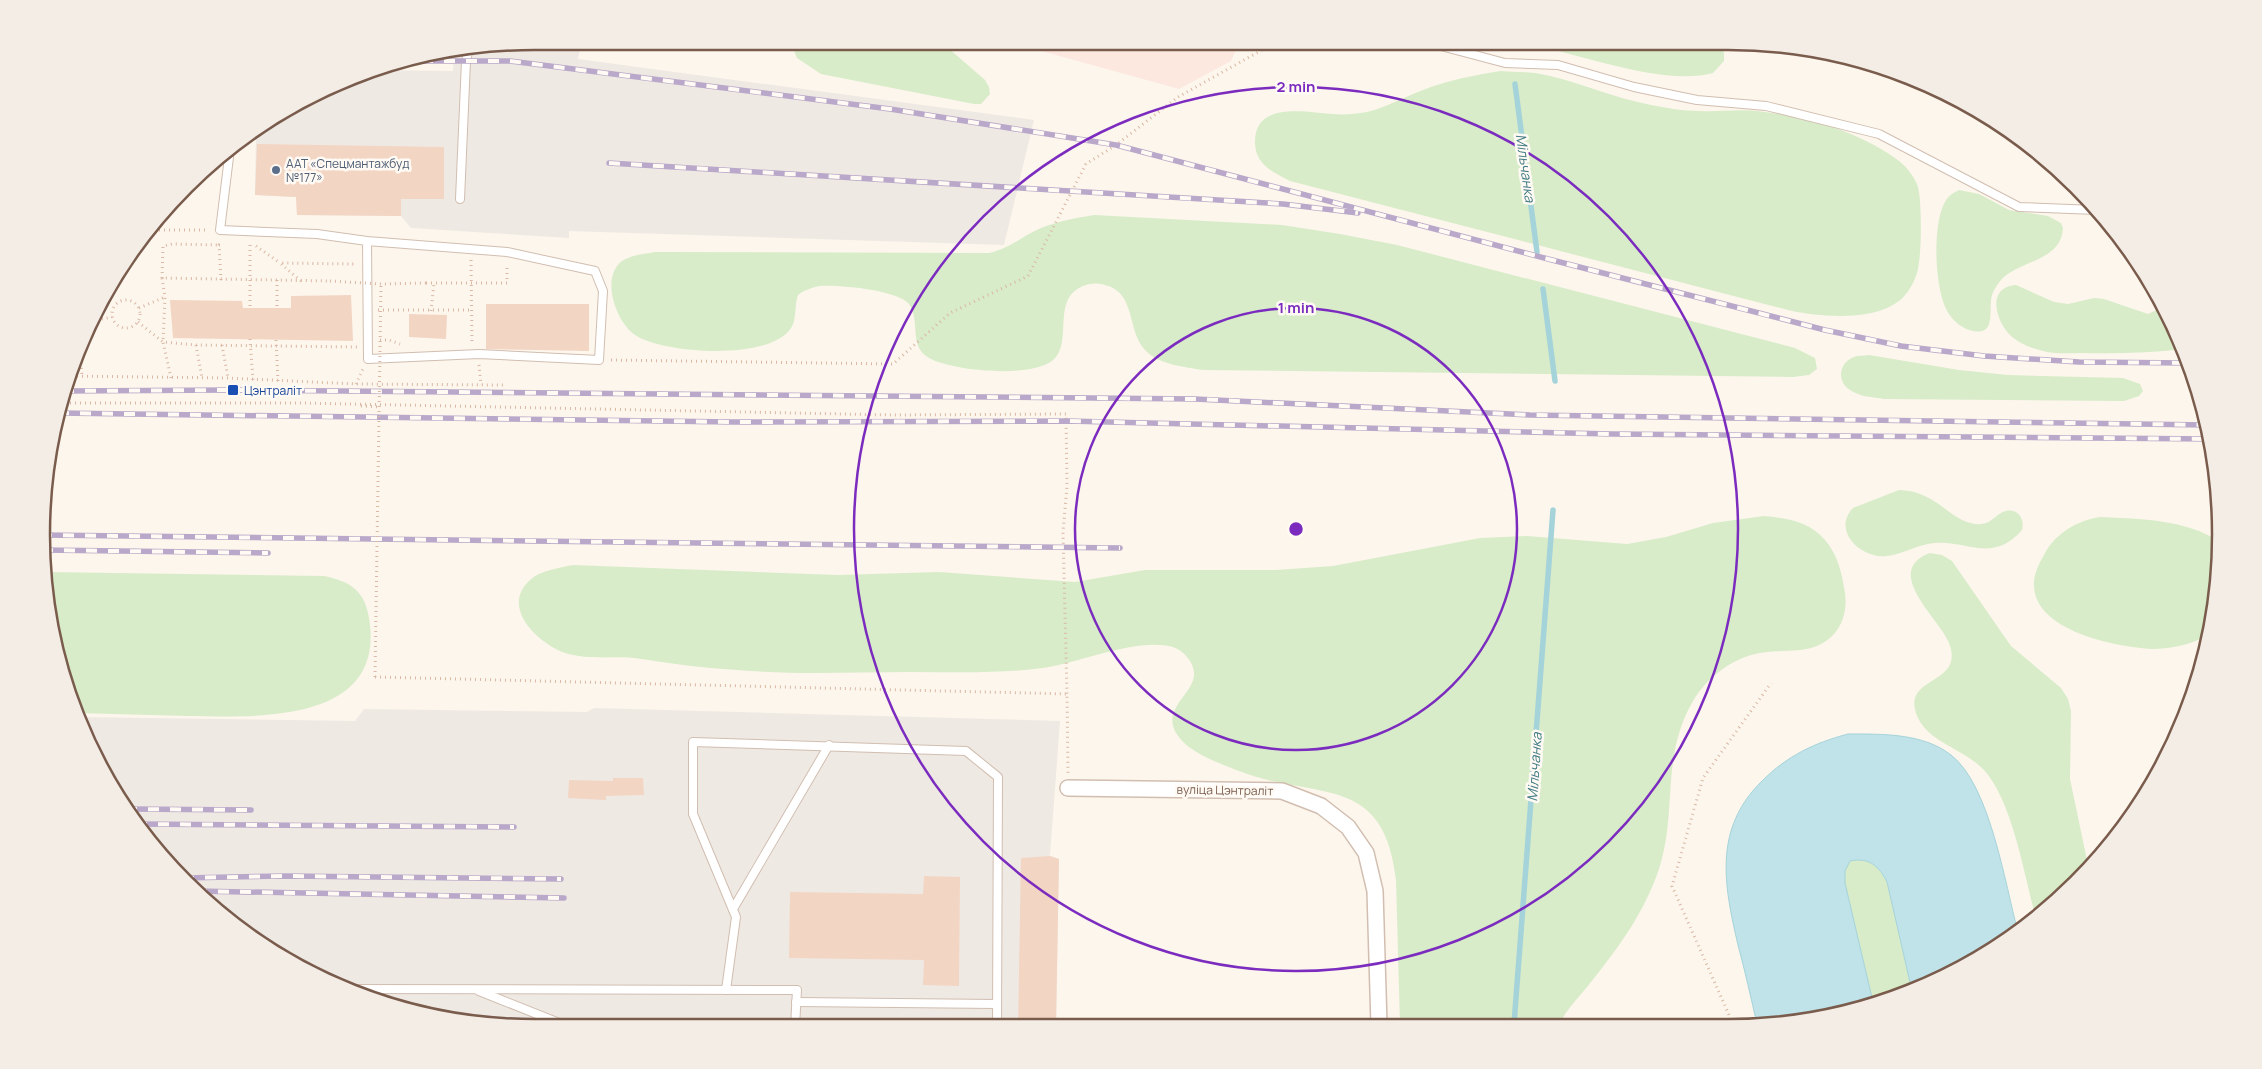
<svg xmlns="http://www.w3.org/2000/svg" width="2262" height="1069" viewBox="0 0 2262 1069" font-family="Manrope,sans-serif">
<rect width="100%" height="100%" fill="#fdf6ec"/>
<path fill="#fde8e0" d="M1005,41h235l-9,20 -52,28z"/>
<g fill="#efe9e4">
<path d="M534,41h48l-4,18 456,61 -30,125 -435,-14v7l-158,-10 -10,-12 -104,-1 -1,-18 -41,-2 1,-65 32,-23 83,-37 82,1 1,-19 -18,-1h3z"/>
<path d="M196,177l-18,30 -12,-1z"/>
<path d="M594,708l466,13 -10,135 9,3 -3,167 -522,2 -96,-10 -92,-28 -58,-28 -79,-56 -66,-71 -36,-54 -29,-64 277,4 9,-12 223,3z"/>
</g>
<g fill="#d8ecc9">
<path d="M790,41h150l45,39 4,7 1,7 -9,10h-7l-153,-30 -24,-16z"/>
<path d="M1507,41h210l7,12v8l-11,12c-55,15 -147,-26 -206,-32z"/>
<path d="M1501,71c11,1 23,1 34,2 38,6 78,25 116,32 16,3 33,6 49,6 19,1 38,-2 57,0 47,5 98,19 138,47 10,7 19,17 23,29 4,16 4,69 -1,86 -3,10 -10,22 -18,28 -25,20 -78,16 -107,10l-502,-130c-18,-9 -35,-17 -35,-39 0,-42 53,-29 78,-28 10,1 23,0 34,-2 20,-5 37,-15 56,-22 25,-10 52,-15 78,-19z"/>
<path d="M1959,190l20,4 30,16 39,6 13,7 2,5c-1,28 -32,32 -52,44 -9,5 -15,13 -19,23 -4,14 5,41 -19,36 -10,-2 -19,-9 -24,-17 -15,-22 -17,-90 -4,-112 3,-6 8,-9 14,-12z"/>
<path d="M1094,215l188,10 58,9 57,11 398,103 20,10 2,11 -8,6 -16,2 -590,-7c-18,-3 -43,-5 -57,-19 -20,-20 -9,-58 -41,-66 -6,-2 -13,-2 -19,0 -35,11 -14,52 -30,72 -18,23 -104,14 -127,1 -21,-12 -8,-37 -20,-54 -10,-14 -73,-20 -90,-18 -8,2 -15,4 -21,9 -4,11 -1,24 -7,33 -21,33 -127,26 -156,7 -19,-13 -35,-57 -13,-74 9,-6 22,-7 33,-9l334,1c22,-5 33,-17 52,-25 18,-7 35,-10 53,-13z"/>
<path d="M2016,285l38,17 14,2 26,-6 10,1 44,15 15,-7 21,42c-34,4 -68,5 -103,4 -11,0 -23,1 -34,-1 -14,-3 -28,-8 -38,-18 -14,-15 -22,-47 7,-49z"/>
<path d="M1869,355l90,15 49,5 115,3 17,6 3,7 -4,5 -15,5 -240,-2c-11,-2 -24,-2 -34,-9 -13,-8 -12,-27 4,-33 4,-2 11,-1 15,-2z"/>
<path d="M1899,490c38,1 49,30 76,34 17,2 19,-10 31,-13 12,-3 19,8 16,19 -30,34 -55,10 -87,13 -17,1 -31,11 -48,13 -25,3 -56,-25 -34,-48z"/>
<path d="M1764,516c23,2 46,6 61,24 13,15 17,34 20,53 4,30 -13,54 -45,57 -16,2 -32,0 -49,5 -23,7 -45,24 -58,46 -33,57 -15,109 -34,168 -15,44 -40,78 -68,113 -11,14 -24,27 -32,42l-159,1 -4,-145c-12,-108 -79,-79 -157,-109 -20,-8 -51,-18 -63,-38 -17,-30 32,-43 14,-72 -5,-7 -9,-11 -17,-14 -36,-10 -93,16 -130,21 -44,6 -89,4 -133,4 -57,0 -116,3 -173,-2 -35,-2 -69,-7 -103,-12 -23,-2 -47,2 -69,-5 -28,-10 -65,-46 -35,-73 11,-10 29,-12 43,-15l265,10 101,-3 136,10 70,-12h131l57,-4 147,-28 47,-2 100,8 39,-7 47,-14z"/>
<path d="M2100,517c40,2 86,2 120,25l-9,91c-17,11 -39,16 -59,16 -36,-2 -122,-18 -118,-68 1,-10 6,-19 11,-28 12,-21 32,-32 55,-36z"/>
<path d="M1930,553l12,2 10,6 59,85 50,42 7,11 3,12 -1,68 18,86 -52,53c-12,-42 -23,-117 -53,-149 -18,-19 -54,-27 -65,-51 -20,-44 48,-31 31,-75 -9,-24 -68,-72 -19,-90z"/>
<path d="M44,572l280,4c26,5 41,15 45,42 18,107 -114,99 -182,98 -37,-1 -74,-2 -110,-3 -19,-41 -30,-96 -33,-141z"/>
<path d="M1861,858c14,5 19,11 26,24l25,109 -39,11 -28,-119v-12l5,-10z"/>
</g>
<path fill="#bfe3e8" stroke="#a5d3da" d="M1848,734c34,0 75,-1 103,21 39,30 54,129 67,177l-106,59 -25,-109c-8,-16 -18,-25 -37,-21l-5,10v12l28,119 -81,21 -35,1c-6,-26 -12,-53 -19,-79 -14,-60 -25,-116 24,-164 25,-25 52,-38 86,-47z"/>
<g fill="none" stroke-linecap="round" stroke-linejoin="round">
<g stroke="#a5d3da" stroke-width="5.5">
<path d="M1515,84l22,168"/>
<path d="M1543,289l12,92"/>
<path d="M1514,1024l39,-514"/>
</g>
</g>
<g fill="#f3d5c3">
<path d="M257,144l187,3v52h-43v17l-104,-1 -1,-18 -41,-2z"/>
<path d="M351,295l2,46 -180,-3 -3,-38 72,1 1,7h48v-12z"/>
<path d="M486,304h103v47l-103,-2z"/>
<path d="M409,314l38,1 -1,24 -37,-2z"/>
<path d="M613,778h30l1,17 -38,1v4l-38,-2 1,-18 44,1z"/>
<path d="M1050,856l9,3 -3,167h-38l3,-168z"/>
<path d="M924,876l36,1 -1,109 -36,-1 1,-25 -135,-2 1,-66 133,2z"/>
</g>
<g fill="none" stroke-linecap="round" stroke-linejoin="round">
<defs>
<g id="service">
<path d="M1422,41l83,22 53,2 76,22 63,13 69,6 113,28 140,73 77,3"/>
<path d="M230,149l-10,81 97,4 50,7 140,11 88,19 8,20 -4,69 -120,-6 -111,5 -1,-118"/>
<path d="M460,199l6,-138 3,-13"/>
<path d="M733,909l96,-164"/>
<path d="M344,989l453,1 -2,37"/>
<path d="M726,990l10,-73 -43,-103v-72l273,9 32,26 -1,249"/>
<path d="M479,991l93,37"/>
<path d="M796,1002l201,2"/>
</g>
<path id="minor" d="M1068,788l214,3 39,15 27,21 18,26 9,38 4,134"/>
</defs>
<use href="#service" stroke="#d1beb0" stroke-width="10"/>
<use href="#minor" stroke="#d1beb0" stroke-width="18"/>
<g stroke="#d9b8a5" stroke-width="3" stroke-dasharray="1 4" stroke-linecap="butt">
<path d="M149,230h59"/>
<path d="M250,245v63"/>
<path d="M256,246l24,17"/>
<path d="M471,260l1,84"/>
<path d="M162,278l1,-32 9,-2 47,1"/>
<path d="M221,280l-2,-35h3"/>
<path d="M277,280v28"/>
<path d="M301,281l-21,-18 75,1"/>
<path d="M426,283h81v-19"/>
<circle cx="126" cy="314" r="14"/>
<path d="M139,308l26,-11"/>
<path d="M378,310h93"/>
<path d="M431,311l3,-28"/>
<path d="M92,321l20,-4"/>
<path d="M138,322l25,20 33,3 161,2"/>
<path d="M250,339l3,41"/>
<path d="M276,340l2,41"/>
<path d="M380,340h9l11,4"/>
<path d="M196,345l6,33"/>
<path d="M222,345l6,33"/>
<path d="M80,348l2,28"/>
<path d="M611,360l282,4 57,-51 78,-37 58,-112 30,-19 62,-48 100,-56"/>
<path d="M479,365l2,20"/>
<path d="M67,376l161,2 128,6 149,1"/>
<path d="M171,378l-8,-36 2,-45 -3,-19 168,3"/>
<path d="M356,384l7,-15"/>
<path d="M60,403h240l593,12 173,-1 1,72 -4,46 4,162"/>
<path d="M361,406l19,1"/>
<path d="M375,677l692,17 1,79"/>
<path d="M1733,1024l-61,-138 31,-108 68,-95"/>
</g>
<use href="#service" stroke="#fff" stroke-width="8"/>
<use href="#minor" stroke="#fff" stroke-width="15"/>
<defs>
<g id="rail">
<path d="M400,61h110l380,48 226,36 436,115 273,70 76,16 83,10 95,6 109,1"/>
<path d="M609,163l674,41 75,9"/>
<path d="M63,391l170,-1 962,9 335,16 677,10"/>
<path d="M58,413l675,9 334,-1 545,13 599,5"/>
<path d="M41,535l1079,13"/>
<path d="M42,550l226,3"/>
<path d="M126,809l125,1"/>
<path d="M136,824l378,3"/>
<path d="M183,878l103,-2 275,3"/>
<path d="M196,891l368,7"/>
</g>
</defs>
<use href="#rail" stroke="#b9a8c9" stroke-width="5.5"/>
<use href="#rail" stroke="#fffaf3" stroke-width="4" stroke-dasharray="11" stroke-linecap="butt"/>
<g stroke="#d9b8a5" stroke-width="3" stroke-dasharray="1 4" stroke-linecap="butt">
<path d="M330,281l51,3 45,-1"/>
<path d="M375,677l6,-393"/>
</g>
</g>
<g fill="none" stroke="#7b2cbf" stroke-width="2.5">
<circle cx="1296" cy="529" r="221"/>
<circle cx="1296" cy="529" r="442"/>
</g>
<circle fill="#5c6f8a" stroke="#fffaf3" stroke-width="2" cx="276" cy="170" r="5"/>
<rect fill="#1a4fb4" stroke="#fffaf3" stroke-width="2" x="227" y="384" width="12" height="12" rx="2.5"/>
<g text-anchor="middle" dominant-baseline="central" stroke-width="5" stroke-linejoin="round" paint-order="stroke">
<g font-size="12" fill="#4e5e75" stroke="#fffaf3" text-anchor="start">
<text x="286" y="163">ААТ «Спецмантажбуд<tspan x="286" dy="14">№177»</tspan></text>
</g>
<g font-size="12" fill="#164399" stroke="#fffaf3" text-anchor="start">
<text x="244" y="390">Цэнтраліт</text>
</g>
<g font-size="12" fill="#7a5c4d" stroke="#fffaf3">
<text transform="translate(1225 790) rotate(1)">вуліца Цэнтраліт</text>
</g>
<g font-size="14" font-style="italic" fill="#437c86" stroke="#fffaf3">
<text transform="translate(1526 168) rotate(82)">Мільчанка</text>
<text transform="translate(1534 767) rotate(-86)">Мільчанка</text>
</g>
</g>
<path d="M0 0H2262V1069H0ZM534 50H1728A484 484 0 0 1 2212 534V535A484 484 0 0 1 1728 1019H534A484 484 0 0 1 50 535V534A484 484 0 0 1 534 50Z" fill="#f4ede6" fill-rule="evenodd"/>
<path fill="none" stroke="#7a5c4d" stroke-width="2.5" d="M534 50H1728A484 484 0 0 1 2212 534V535A484 484 0 0 1 1728 1019H534A484 484 0 0 1 50 535V534A484 484 0 0 1 534 50Z"/>
<circle cx="1296" cy="529" r="8" fill="#7b2cbf" stroke="#fffaf3" stroke-width="2.5"/>
<g font-size="15" text-anchor="middle" font-weight="bold" fill="#7b2cbf" stroke="#fffaf3" stroke-width="5" stroke-linejoin="round" paint-order="stroke">
<text x="1296" y="92">2 min</text>
<text x="1296" y="313">1 min</text>
</g>
</svg>
